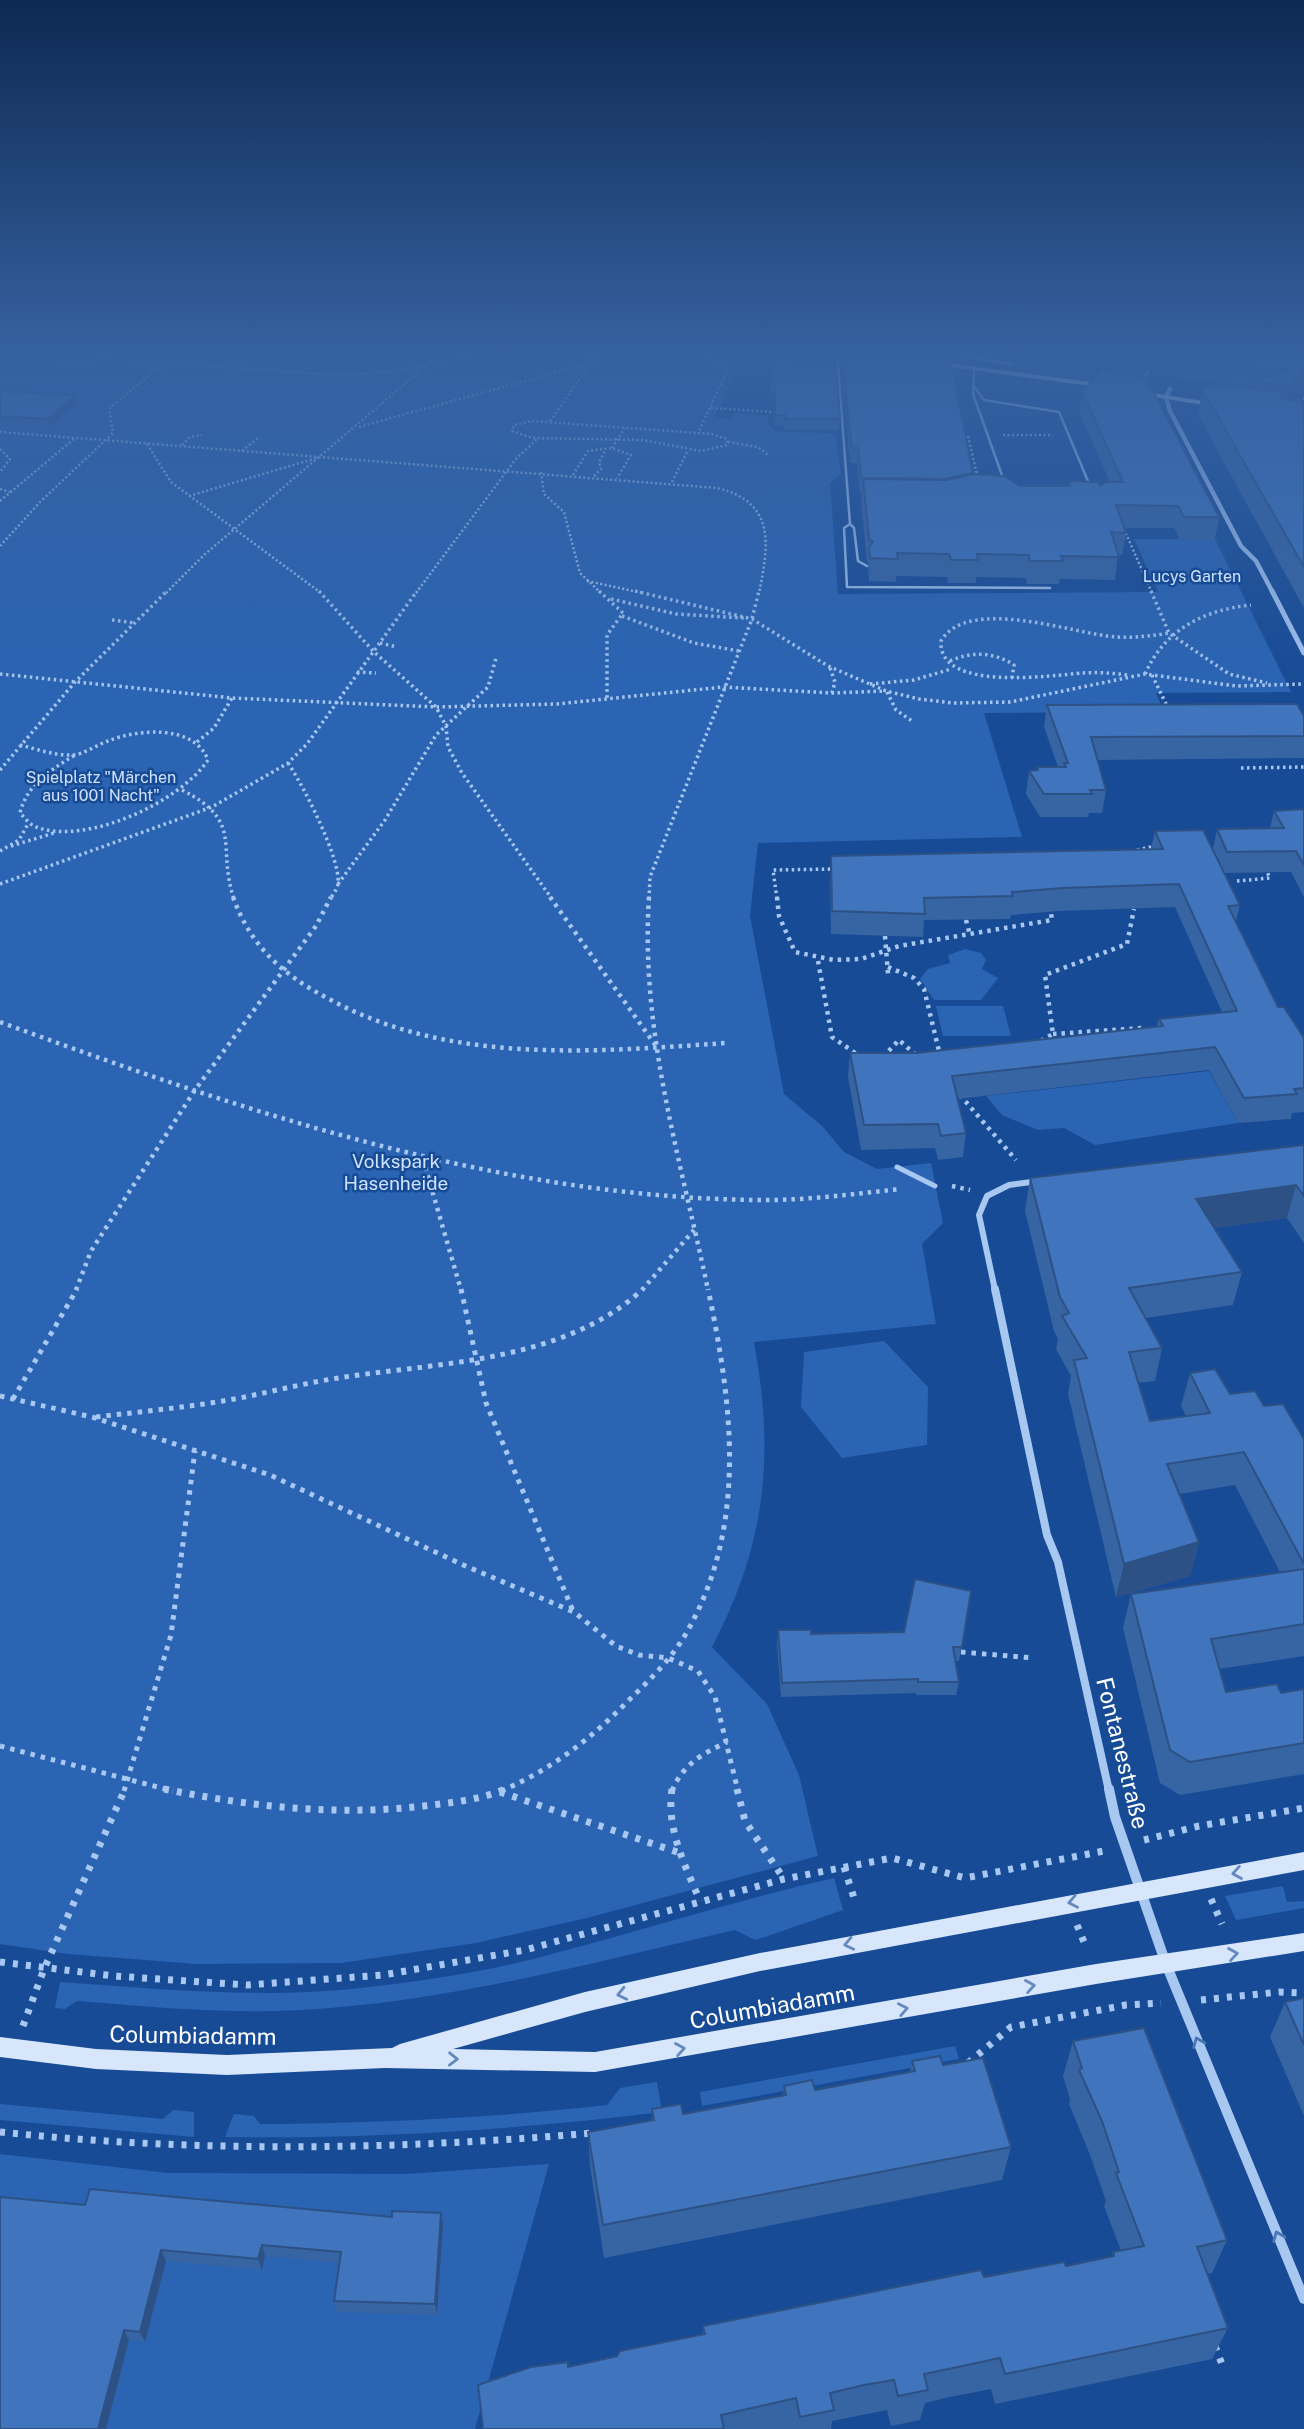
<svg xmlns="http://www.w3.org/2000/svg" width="1304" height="2429" viewBox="0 0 1304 2429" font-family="'Public Sans',sans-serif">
<rect width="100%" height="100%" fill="#174b95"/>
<g fill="#2a64b3">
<path d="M0,352h354l68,5 2,-5h349l-9,8 -16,-1 -18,5 6,10 -23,45h16l7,-6 31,3 2,10 11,6 55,1 6,41 -11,9 8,111 320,-2 -24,-53h81l76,153 -135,1 8,19 -180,1 38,124 -264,6 -8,73 34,178 39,33 21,25 33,17 54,-6 12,60 -21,21 14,80 -182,18c21,114 12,202 -42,305l55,57 32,71 19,81 -231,62 -111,25 -135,20 -145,1 -128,-10 -68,-10z"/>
<path d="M793,353l33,4 3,24 -15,-2 -25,-15z"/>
<path d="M965,949l16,4 5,7 -4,9 16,9 -17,22h-47l-14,-21 8,-10 22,-6 -2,-8z"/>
<path d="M936,1006h67l8,30h-68z"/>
<path d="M1209,1071l29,52 -143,22 -31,-17 -26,2 -36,-15 -16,-19z"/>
<path d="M884,1341l44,46 -1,58 -85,13 -41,-51 3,-55z"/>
<path d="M834,1878l9,32 -78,27 -10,3 -20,-10c-144,33 -287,72 -434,80 -75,4 -149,-3 -224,-9l-12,8 -10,-1 5,-26c100,7 201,17 301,6 62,-7 126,-16 187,-33 95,-25 189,-55 286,-77z"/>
<path d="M1283,1886l4,16 17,-1v7l-68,12 -11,-24z"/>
<path d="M955,2046l4,13 -257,47 -2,-14z"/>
<path d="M657,2082l5,30c-146,18 -290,27 -437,25l9,-23 20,2 6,8c116,-1 232,-6 347,-19l13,-17z"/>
<path d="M0,2104l163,15 10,-9 21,2v25l-194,-17z"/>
<path d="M0,2154l168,19 238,1 143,-10 -74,265h-475z"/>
</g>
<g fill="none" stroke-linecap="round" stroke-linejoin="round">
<g stroke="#a8c7f1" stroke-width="2.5" stroke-dasharray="2 2.5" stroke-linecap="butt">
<path d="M25,352l321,24 79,-9"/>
<path d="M457,352l11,4"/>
<path d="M504,352l97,6 28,-6"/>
<path d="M678,352l30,6 19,13 -29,62"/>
<path d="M52,355c13,15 31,13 48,4"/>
<path d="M433,362l68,-10"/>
<path d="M1304,398l-6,3 6,10"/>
<path d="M711,408l64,4"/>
<path d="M532,421l180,13 15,5v6l-26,6 -58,-11 -110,-2 -21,-7 2,-6z"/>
<path d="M550,421l38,-54 13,-9"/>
<path d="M359,427l231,-64"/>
<path d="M0,432l717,56c59,14 52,57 42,105"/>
<path d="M1003,435h50"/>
<path d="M968,436l10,43"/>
<path d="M728,442l30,5 10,8"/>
<path d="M147,444l24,38 150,111"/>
<path d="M182,445l8,-8 12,-2"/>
<path d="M612,448l13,-20"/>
<path d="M0,449l10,10 -10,13"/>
<path d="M242,451l16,-13"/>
<path d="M541,472l3,22 20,18 16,61 21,20"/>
<path d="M573,475l15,-24 24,-3 19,7 -14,23"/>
<path d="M594,476l7,-7 -2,-7 6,-11"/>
<path d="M672,482l16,-32"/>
<path d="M0,489l10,3"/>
<path d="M189,496l128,-38"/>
<path d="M0,501l74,-62"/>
<path d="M1124,529l28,64"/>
<path d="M0,546l41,-45 72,-68 -4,-24 45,-38 20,-6"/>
<path d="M587,581l56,12"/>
<path d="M166,593l38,-38 238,-203"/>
<path d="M416,593l99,-133 23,-22"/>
</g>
<g stroke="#a8c7f1" stroke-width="3.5" stroke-dasharray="2.5 3.5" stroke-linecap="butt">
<path d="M319,591l54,60 63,56 10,19 2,21 14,26 90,126"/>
<path d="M599,591l24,22 -16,22v64"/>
<path d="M635,591l117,28 76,47 58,25 33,8 34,4 57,-1 135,-28 91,12 68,-2"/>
<path d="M1151,591l18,42 60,41 38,9"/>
<path d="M611,599l65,15 68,4"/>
<path d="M622,616l72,27 45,8"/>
<path d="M112,620l23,3"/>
<path d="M380,643l17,4"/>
<path d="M950,661c22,-10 44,-9 64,4l-2,13"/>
<path d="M830,668l5,14 -3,11"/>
<path d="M357,672l19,1"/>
<path d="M0,674l232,24 204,9 121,-3 166,-17 109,6 54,-2"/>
<path d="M1145,674c20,-45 59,-64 106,-69"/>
<path d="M1127,675c-15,-2 -29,-3 -44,-2 -30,2 -145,20 -142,-32 27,-46 133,-7 175,-4 18,1 35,-1 53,-4"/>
<path d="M1152,675l16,33"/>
<path d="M870,684l44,-4 37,-11"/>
<path d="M887,692l9,18 16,11"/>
<path d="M197,742l17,-14 18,-30"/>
<path d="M20,745c17,4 35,11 53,10 12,-1 23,-10 35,-14 30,-12 86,-17 100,19 -28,42 -122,86 -172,67 -6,-2 -11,-9 -16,-14 7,-29 31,-43 55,-58"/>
<path d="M288,763c15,22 53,96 50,121 -1,5 -5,11 -8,15"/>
<path d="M1241,768l63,-1"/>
<path d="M0,770l75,-88 92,-91"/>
<path d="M182,790c63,32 34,56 52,109"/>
<path d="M11,846l43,-13"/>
<path d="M1137,850l19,-4"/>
<path d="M0,851l19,-11 9,-16"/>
<path d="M1237,881l33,-3 -5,-10"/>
<path d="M0,884l212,-77 76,-44 19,-19 110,-153"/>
<path d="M338,884l47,-64 51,-85 52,-48 8,-29"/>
<path d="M649,899l1,-22 102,-258 7,-28"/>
<path d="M777,899l-4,-29 63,-1"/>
</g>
<g stroke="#a8c7f1" stroke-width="4.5" stroke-dasharray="3.5 5" stroke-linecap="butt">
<path d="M233,897c18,50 50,78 96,102 121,66 264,53 397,44"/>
<path d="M550,897l106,149"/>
<path d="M649,897c-9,135 32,263 59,393"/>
<path d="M777,897l2,19 16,36 39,8 27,-1 38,-13 153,-26 -1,-7"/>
<path d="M966,920l4,15"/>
<path d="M885,936l3,38"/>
<path d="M818,961l14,76 29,20"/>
<path d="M888,967l26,11 10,11 15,62"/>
<path d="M0,1022c243,89 492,174 753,178 50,1 99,-6 148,-11"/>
<path d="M1053,1034l90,-6"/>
<path d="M1041,1041l12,-7 -8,-59 82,-31 7,-35"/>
<path d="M883,1057l16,-17 18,16"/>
<path d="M960,1095l56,65"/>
<path d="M423,1159l38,131"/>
<path d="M952,1186l18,4"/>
<path d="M76,1290l15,-39 104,-161 121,-164 15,-29"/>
<path d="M642,1290l52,-60"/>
</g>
<g stroke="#a8c7f1" stroke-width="5" stroke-dasharray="4.5 6" stroke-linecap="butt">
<path d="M461,1289l25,114 87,208"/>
<path d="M0,1396l92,21 178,58 191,89 113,48 42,34 23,9 29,3 30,13 17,26 23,94"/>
<path d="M13,1399l64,-110"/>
<path d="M96,1417c42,-5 85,-9 127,-16 36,-6 72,-16 109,-22 103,-17 230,-15 311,-90"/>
<path d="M961,1652l72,6"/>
<path d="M0,1746l173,45"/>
<path d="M124,1791l47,-156 24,-184"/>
<path d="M501,1791c50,-21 91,-53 129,-92 21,-20 44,-43 58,-69 60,-107 44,-227 20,-341"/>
<path d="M672,1791c11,-27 30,-37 55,-49"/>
</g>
<g stroke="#a8c7f1" stroke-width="7" stroke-dasharray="5 8" stroke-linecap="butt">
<path d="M164,1789c90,18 176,28 268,16 25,-3 50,-6 73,-16"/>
<path d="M672,1789c-6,40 13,76 28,112"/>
<path d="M737,1789l8,32 39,58"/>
<path d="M500,1792l180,61"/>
<path d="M1144,1840l55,-14 105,-18"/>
<path d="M844,1867l11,34"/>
<path d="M1211,1899l11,25"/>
<path d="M1077,1925l9,22"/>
<path d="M0,1962l114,14 133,9 136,-10 142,-25 259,-71 108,-21 73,20 144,-28"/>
<path d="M1201,2000l78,-8 25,1"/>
<path d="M23,2026l21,-57 81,-180"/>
<path d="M968,2063l43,-36 115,-22 35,-2"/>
<path d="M0,2132c198,21 394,18 593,1"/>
<path d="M1215,2346l8,21"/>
</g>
<g stroke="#a8c7f1" stroke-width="2.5">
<path d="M837,352l13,172 -6,4 3,59 203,1"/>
<path d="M1163,356l4,-4"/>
<path d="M974,369l-1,25 31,87"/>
<path d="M1140,382l8,-10"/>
<path d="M975,388l9,12 75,12 31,74"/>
<path d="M850,524l4,4 4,33 9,5"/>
</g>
<path stroke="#a8c7f1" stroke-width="5" d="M897,1167l38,19"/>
<path stroke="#a8c7f1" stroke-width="4.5" d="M1170,389l-4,8 4,14 71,135 15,15 17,32"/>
<path stroke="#a8c7f1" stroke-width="5" d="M1272,591l32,62"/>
<path stroke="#a8c7f1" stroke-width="6" d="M995,1290l-16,-75 8,-19 22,-11 30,-4"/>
<path stroke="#a8c7f1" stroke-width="8" d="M995,1289l52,246 11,27 51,229"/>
<path stroke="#a8c7f1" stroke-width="10" d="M1109,1789l6,28 51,147 138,335"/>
<g fill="#d7e6fb" fill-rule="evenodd">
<path d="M859,352h20l23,5 -4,2z"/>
<path d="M935,352h17l64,12 -4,2z"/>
<path d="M932,361l174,23 4,2 -4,2 -171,-23z"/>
<path d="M1133,390l83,13 4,2 -4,2 -80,-13h-3z"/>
<path d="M1304,1852v18l-544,101 -175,41 -132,37 142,3 501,-88 208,-31v18l-208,33 -501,88 -210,-4 -158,7 -131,-6 -96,-12v-20l96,12 131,6 165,-7 8,-4 185,-52 175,-39z"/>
</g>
</g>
<g fill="#3764a2">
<path d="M0,352h37l-12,9 -25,-3z"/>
<path d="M369,352h37l-8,18z"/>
<path d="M880,352h67l25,123 48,11h48l1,-5 32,5 9,-4 -31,-70 3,-20 25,-20 1,-6 -92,-14h126l-2,25 79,140 -4,22h-35l-6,-11h-50l2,5 -4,22h-4l-3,25 -55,-1 -1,5h-32l-1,-6 -50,-1v6h-28l-1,-6 -51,-1v6l-27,-1 -1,-18 -1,-2 -6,-60 1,-8h-2l-3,-30h-6l-3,-20 -5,-64 1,-14 37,-4z"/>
<path d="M1169,352h135l-11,49 11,1v206l-106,-193 4,-26 45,-2 -70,-10 -10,-17z"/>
<path d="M770,360l23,7 47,52 -1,11h-55v-4h-10l1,-33h-4z"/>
<path d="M0,391l78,12 -29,24 -49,-3z"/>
<path d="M1047,705l257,11v42l-207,2 9,30 -4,23h-13l-1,4h-48l-14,-23 3,-23 8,-1v-3h21l-14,-40z"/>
<path d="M1304,809v88l-13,-25 -67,1 16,32 -4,16 42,86 26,31v74l-12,1 -1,6 -53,4 -29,-53 -251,29 8,34 -3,24 -25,3 -3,-12 -74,2 -13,-73 2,-24h67l240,-27 2,-7 63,-7 -47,-105 -116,4 -48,4 -1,4 -86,1 -1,17 -92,-3 -1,-56 1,-22 320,-7 4,-18 58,18 4,-20 53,-1 4,-17z"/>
<path d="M1304,1145v98l-17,-25 -73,10 28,44 -9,33 -87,13 16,30 -7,33 -17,2 12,38 36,-5 -5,-10 9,-33 40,21 34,12 40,33v217l-85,13 7,23 55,1 23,-4v85l-124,21 -20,-12 -37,-155 8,-34 149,-22 -45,-87 -56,9 20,48 -9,34 -74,21 -48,-203 3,-18 -15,-27 2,-10 -4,-8 -29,-120 5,-33z"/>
<path d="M971,1591l-12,70h-4l4,21 -3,13h-40v-2l-135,4 -4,-53 1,-14 33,4 93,-2z"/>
<path d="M1304,1998v118l-34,-79 15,-35z"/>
<path d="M1073,2041l154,199 -15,33 -5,1 21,54 -16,31 -217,45 -4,-15 -41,8 -25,6 -5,17 -29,6 -4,-16 -55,11 -1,8h-348l85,-62 49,-11 86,-22v-8l281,-49 82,-11 45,-9 2,-5 8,-1 -17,-45 2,-5 -16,-46 -21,-51 1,-5 -7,-23z"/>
<path d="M912,2061l31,4 68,82 -9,33 -398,78 -14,-92 -2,-34 64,-12v-11l31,5 100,-18 1,-10 31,4 95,-18z"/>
<path d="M85,2205l358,19 -6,91 -100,-3 -3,-11 6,-38 -75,-7 -3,14 -96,-9 -21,81 -16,-2 -23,89h-106z"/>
</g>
<g fill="#2d5184">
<path d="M23,352h14l-12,9z"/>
<path d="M397,352h9l-8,18z"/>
<path d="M1128,352h4l-2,11 -7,-3z"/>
<path d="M1132,352h5l-1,12 -6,-1z"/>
<path d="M1304,369v18l-18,24 5,-24z"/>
<path d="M76,395l2,8 -29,24 -1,-8z"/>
<path d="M973,473l-2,15 -27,6 1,-15z"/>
<path d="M1296,1185l-9,33 -99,14 8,-33z"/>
<path d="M1199,1542l-9,34 -74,21 8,-33z"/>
<path d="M441,2213l2,11 -6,91 -2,-11z"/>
<path d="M262,2245l3,11 -3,14 -4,-11z"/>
<path d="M161,2250l5,11 -21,81 -5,-10z"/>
<path d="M124,2330l5,10 -23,89h-8z"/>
</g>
<g fill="#4074bc" stroke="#2d5184" stroke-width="2">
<path d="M883,352h53l13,2 24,119 -28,6 -84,-1 -3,-30h-6l-3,-20 -5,-63 2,-3 39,-1z"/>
<path d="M1117,352h11l-5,8 5,2 9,-8 5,11 -33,-5z"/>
<path d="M1180,352h124v17l-13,18 -43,-7 46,-10 -113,-16z"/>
<path d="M770,360h23v7l43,1 4,51h-55v-4h-10v-33h-3z"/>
<path d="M1101,371l45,7 73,139h-35l-6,-11 -62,-1 10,28 -15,-1 8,25 -58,-1 2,5h-33l-1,-6 -52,-1 1,6h-27l-2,-6 -52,-1 1,6 -28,-1 -1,-11 4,-5 -4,-3 -6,-60 83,1 29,-6 29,2 16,10h50l-1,-5 28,1 4,4 4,-4h18l-41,-90z"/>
<path d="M1225,384l60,9 -5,6 24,3v165l-102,-178z"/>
<path d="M0,391l76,4 -28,24 -48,-3z"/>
<path d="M1297,704l7,12v20l-213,1 15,53h-16l2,4h-48l-15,-23 9,-1 -1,-3h29l-2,-4h4l-21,-58z"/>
<path d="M1304,809v56l-8,-14 -69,1 -10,-23 67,-1 -10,-17z"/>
<path d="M1203,830l37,75 -12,1 50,101h6l20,31v50l-10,1 3,5 -53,4 -29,-51 -263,29 14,57 -25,3 -3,-12 -74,1 -14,-72h67l246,-27 -4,-7 78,-8 -58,-127 -116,4 -51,4 1,4 -89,2 1,16 -93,-3 -1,-55 332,-7 -8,-18z"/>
<path d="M1304,1145v51l-8,-11 -100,14 46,73 -113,16 33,60 -33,4 21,69 60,-8 -20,-40 25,-4 15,25 25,-3 9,15 19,-2 21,35v125l-60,-112 -77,12 32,78 -75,22 -50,-204 13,-2 -25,-42 7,-3 -9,-16 -30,-119z"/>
<path d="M1304,1569v55l-93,15 15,53 51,-8 4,9 23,-4v54l-114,19 -20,-12 -39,-156z"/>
<path d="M915,1579l56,12 -9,56h-9l6,35h-41v-3l-136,4 -4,-53h33v4l93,-2z"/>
<path d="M1304,1998v47l-19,-43z"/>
<path d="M1144,2028l83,212 -30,7 31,81 -223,46 -5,-16 -42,9 -34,7 4,16 -30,6 -4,-16 -30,5 -34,8 4,17 -34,7 -4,-19 -75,17 3,14h-241l-5,-44 53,-18 37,-5v5l49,-11 3,-5 85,-17 -2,-8 278,-56 3,7 80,-15 2,4 48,-10 -1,-4 31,-6 -28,-73 3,-1 -17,-51 -23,-51 3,-2 -9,-27z"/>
<path d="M940,2056l3,9 40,-7 28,89 -408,78 -15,-93 66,-12 -2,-11 29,-5 2,10 103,-19 -2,-9 28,-6 3,10 100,-19 -3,-10z"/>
<path d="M90,2189l302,28v-6l49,2 -6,91 -101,-3 7,-49 -79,-7 -4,14 -97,-9 -21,82 -16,-2 -26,99h-98v-232l85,8z"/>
</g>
<defs><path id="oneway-chevron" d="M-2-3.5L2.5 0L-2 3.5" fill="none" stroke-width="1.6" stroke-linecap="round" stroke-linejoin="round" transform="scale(1.75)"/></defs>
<g stroke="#6489be">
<use href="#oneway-chevron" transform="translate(1237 1873) rotate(170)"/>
<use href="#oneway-chevron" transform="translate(1073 1902) rotate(169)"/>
<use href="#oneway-chevron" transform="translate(849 1944) rotate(168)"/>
<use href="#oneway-chevron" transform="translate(1233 1954) rotate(-9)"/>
<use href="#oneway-chevron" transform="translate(1030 1986) rotate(-10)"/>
<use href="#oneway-chevron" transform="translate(622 1994) rotate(167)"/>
<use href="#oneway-chevron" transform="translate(903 2009) rotate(-11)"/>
<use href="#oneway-chevron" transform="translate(680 2049) rotate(-10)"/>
<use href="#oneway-chevron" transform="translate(453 2059) rotate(1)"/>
</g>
<g stroke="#4a76b5">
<use href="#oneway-chevron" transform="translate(1198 2042) rotate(-112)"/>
<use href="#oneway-chevron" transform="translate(1278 2236) rotate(-112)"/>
</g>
<linearGradient id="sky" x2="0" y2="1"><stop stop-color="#0d2952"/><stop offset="0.51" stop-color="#3661a0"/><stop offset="1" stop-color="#3661a0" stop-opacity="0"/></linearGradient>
<rect width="1304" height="692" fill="url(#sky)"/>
<g text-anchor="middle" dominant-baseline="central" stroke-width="5" stroke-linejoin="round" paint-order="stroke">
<g font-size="16" fill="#cfe2fc" stroke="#174b95">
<text x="1192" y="576">Lucys Garten</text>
<text x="101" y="777">Spielplatz "Märchen<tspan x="101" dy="18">aus 1001 Nacht"</tspan></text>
</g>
<g font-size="19" fill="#cfe2fc" stroke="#174b95">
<text x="396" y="1161">Volkspark<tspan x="396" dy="22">Hasenheide</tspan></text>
</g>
<g font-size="23" fill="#fff" stroke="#174b95">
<text transform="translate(1123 1753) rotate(76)">Fontanestraße</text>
<text transform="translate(772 2006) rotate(-10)">Columbiadamm</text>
<text transform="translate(193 2035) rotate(1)">Columbiadamm</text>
</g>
</g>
</svg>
